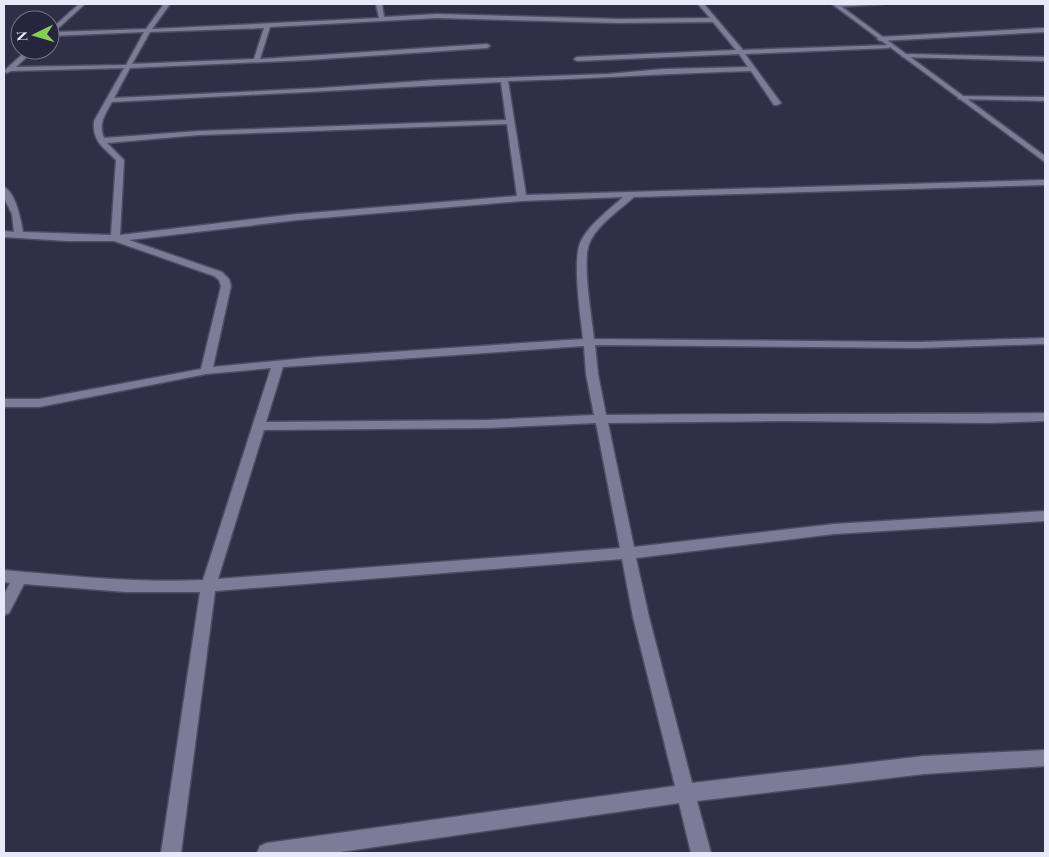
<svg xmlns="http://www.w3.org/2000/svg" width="1049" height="857" viewBox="0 0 1049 857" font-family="'Playfair Display',serif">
<rect width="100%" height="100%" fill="#302f47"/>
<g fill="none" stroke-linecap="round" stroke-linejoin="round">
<defs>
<g id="street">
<path d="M79,4h6l-31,28 92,-3 18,-25h6l-18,25 227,-11 -3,-14h6l2,13 53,-3 182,5 91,-1 -12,-14h6l39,46 148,-5 -2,3 -144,6 36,49 -4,2h-3l-23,-34c-81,2 -162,8 -243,10l18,114 519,-15v5l-411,12c-14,13 -36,27 -44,45 -9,16 2,76 4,97l324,3 127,-4v6l-127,4 -323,-3 3,29 8,41c147,-2 293,0 439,-2v8l-57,2 -206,-2 -174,2 26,124 200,-23 211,-13v10l-211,13 -198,24 13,59 43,166 232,-27 121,-6v16l-121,8 -227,27 14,52h-20l-12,-50 -346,50h-76l3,-7 7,-3 408,-57 -42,-169 -11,-58 -407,32 -34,262h-20l39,-261h-74l-102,-8 -15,29 -5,2v-20l6,-12 -6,-1v-12c66,6 132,13 199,10l68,-212 -65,6 -167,33h-35v-8h35l162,-30 20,-83 -2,-6 -5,-4 -100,-35h-47l-63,-4v-6l10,1 -2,-18 -8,-16v-11c12,6 17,33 19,45l88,3 5,-75c-13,-13 -24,-19 -22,-39l30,-53 -113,3 -4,2 -3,-2 23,-21h7l-18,17 110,-2 18,-33 -94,4v-6zM437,18l182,5 94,-1 23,28 -159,7 -3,2 3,2 162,-7 9,13 -85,2 -55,5 -173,6 -114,8 -207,10 16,-30 178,-8 179,-12 3,-2 -3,-2 -227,15 10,-32zM264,28l-10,31 -122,5 18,-32zM501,82l5,38 -307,11 -95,7c-6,-14 1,-24 8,-36zM507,124l10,72 -220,18 -177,21 4,-75 -17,-17 92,-8zM623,197c-14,13 -32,26 -41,42 -11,17 -1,78 1,100l-266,18 -104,10 18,-81 -2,-7 -7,-7 -93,-32 168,-20 225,-19zM584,346l2,28 8,41 -106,5 -222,2 17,-55zM596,423l24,125 -402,31 46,-149 224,-2z"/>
<path d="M838,4h45l-47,3z"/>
<path d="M1045,28v4l-165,9 -3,-2 3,-2z"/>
<path d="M904,54l141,3v4l-143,-4v-2z"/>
<path d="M960,96l85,1v4l-87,-2v-2z"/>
</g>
<path id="secondary" d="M832,4h6l207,152v6z"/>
</defs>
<use href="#street" stroke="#4e4d62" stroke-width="3"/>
<use href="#secondary" stroke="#4e4d62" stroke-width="3"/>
<use href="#street" fill="#7d7c98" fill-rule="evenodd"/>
<use href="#secondary" fill="#7d7c98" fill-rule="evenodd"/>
</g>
<rect width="1049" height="857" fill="none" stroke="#e8e8f8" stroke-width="10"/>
<g transform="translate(35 35) rotate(265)"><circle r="24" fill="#26253d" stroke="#747388"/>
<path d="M0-4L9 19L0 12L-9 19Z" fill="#81d051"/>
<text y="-8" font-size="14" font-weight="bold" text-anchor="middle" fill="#e8e8f8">N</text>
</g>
</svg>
